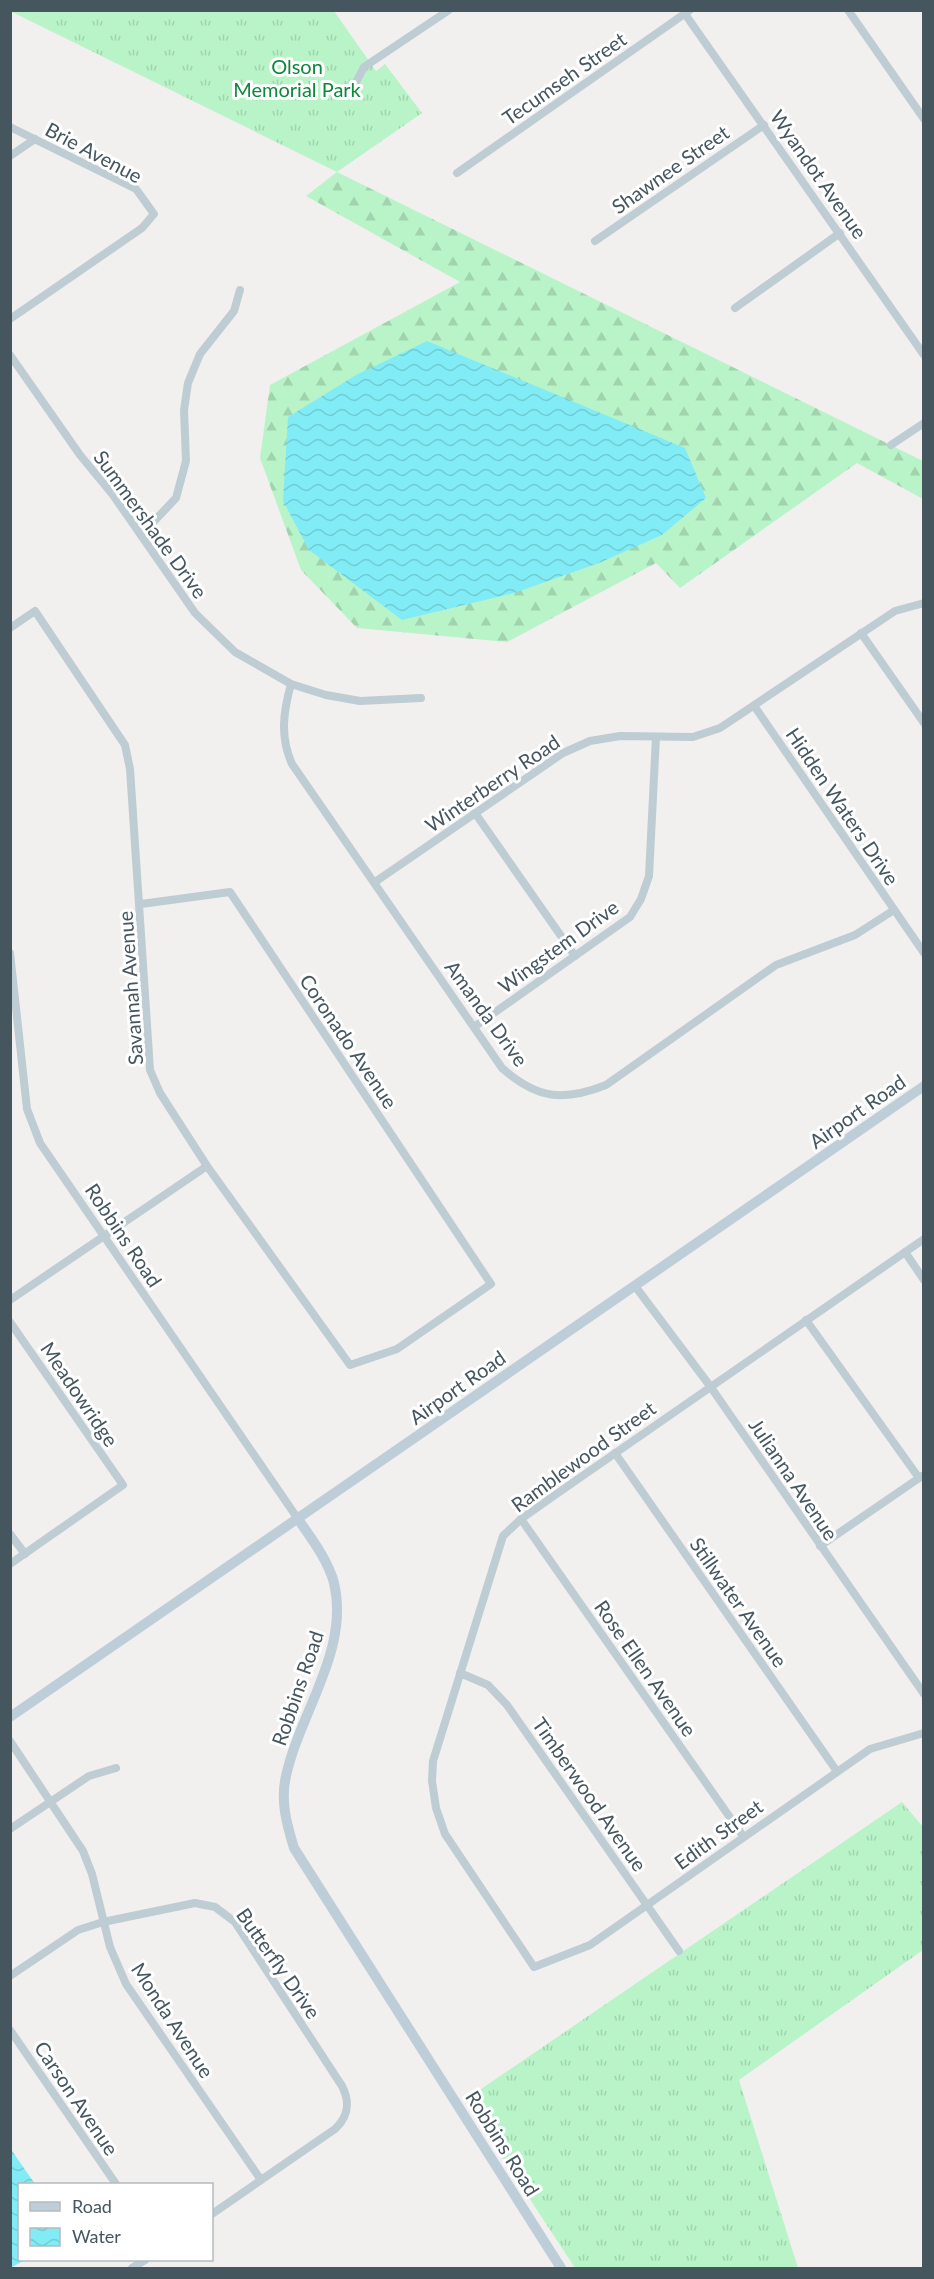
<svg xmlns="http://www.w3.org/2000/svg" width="934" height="2279" viewBox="0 0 934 2279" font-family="Lato,sans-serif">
<defs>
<pattern id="grass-tufts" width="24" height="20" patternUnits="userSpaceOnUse" patternTransform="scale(1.5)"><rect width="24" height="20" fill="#b9f4c8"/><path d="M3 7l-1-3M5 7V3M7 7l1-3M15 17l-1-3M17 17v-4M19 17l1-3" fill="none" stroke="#a0d3ae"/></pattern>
<pattern id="forest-firs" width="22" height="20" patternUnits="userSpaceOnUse" patternTransform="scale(1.5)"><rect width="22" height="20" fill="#b9f4c8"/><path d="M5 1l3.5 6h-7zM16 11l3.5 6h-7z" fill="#a0d3ae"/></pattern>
<pattern id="water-waves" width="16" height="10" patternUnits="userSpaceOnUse" patternTransform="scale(1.5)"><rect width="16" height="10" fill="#81ecf5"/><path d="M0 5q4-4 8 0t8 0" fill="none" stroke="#71ccd4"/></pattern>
</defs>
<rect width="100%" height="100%" fill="#f2efef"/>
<g fill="url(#grass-tufts)">
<path d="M10,11h324l42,60 9,-7 37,49 -85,59z"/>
<path d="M902,1802l21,25v123l-184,130 59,188h-223l-110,-168z"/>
</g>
<path fill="url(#forest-firs)" d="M337,172l586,289v38l-66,-36 -177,125 -24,-25 -149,79 -150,-14 -56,-58 -41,-112 10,-73 190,-103 -154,-86z"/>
<g fill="url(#water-waves)">
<path d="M427,341l258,107 21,50 -44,37 -63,28 -85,30 -112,27 -93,-70 -26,-49 5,-84 68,-42z"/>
<path d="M10,2148l25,36h-15v76h5l-15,8z"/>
</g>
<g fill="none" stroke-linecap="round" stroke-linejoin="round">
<g stroke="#beccd3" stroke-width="8">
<path d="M848,10l76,109"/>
<path d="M685,14l239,341"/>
<path d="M353,88l11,-21 85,-57"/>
<path d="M10,127l126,62 18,25 -12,14 -132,91"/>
<path d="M10,156l25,-17"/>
<path d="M457,173l233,-163"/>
<path d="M595,241l169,-116"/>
<path d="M735,308l105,-75"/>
<path d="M10,355l70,100 33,40 82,118 40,39 56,32 35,11 34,6 61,-3"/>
<path d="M891,445l33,-22"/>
<path d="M141,535l35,-37 10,-37 -2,-51 4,-27 12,-29 34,-43 6,-21"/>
<path d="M10,628l25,-17 90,134 5,24 20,301 10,23 47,73 143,199 47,-16 94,-65 -261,-392 -89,12"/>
<path d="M861,633l63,90"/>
<path d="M291,684c-8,29 -11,53 1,80l210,304c35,31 61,34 104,17l170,-120 79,-30 39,-25"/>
<path d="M755,707l169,246"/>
<path d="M475,813l100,143"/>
<path d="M375,882l188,-129 27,-12 30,-5 73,1 27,-9 175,-117 29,-8"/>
<path d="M10,953l17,156 13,34 258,376"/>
<path d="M474,1027l156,-110 11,-18 8,-23 7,-139"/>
<path d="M924,1239l-369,256 -34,24 -18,17 -70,225 -1,20 4,27 9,26 89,133 56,-22 280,-196 54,-16"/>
<path d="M905,1252l19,28"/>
<path d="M635,1286l75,100 214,308"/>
<path d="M10,1300l197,-134"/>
<path d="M806,1320l113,158"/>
<path d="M10,1322l113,163 -113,79"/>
<path d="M615,1453l221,317"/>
<path d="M521,1519l222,317"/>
<path d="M10,1534l15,20"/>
<path d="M820,1546l102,-70"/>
<path d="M460,1673l28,12 19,20 172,246"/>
<path d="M10,1741l73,110 9,23 18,73 16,37 135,196"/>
<path d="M10,1829l79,-53 27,-8"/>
<path d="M10,1976l68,-46 25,-8 92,-19 20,4 20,15 107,164c8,16 7,30 -7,43l-123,85"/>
<path d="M10,2030l106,154"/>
<path d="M132,2268l13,-8"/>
</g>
<g stroke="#beced8" stroke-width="10">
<path d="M298,1519c13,19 30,41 36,64 16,67 -34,129 -48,193 -6,25 1,49 8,72l267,420"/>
<path d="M10,1717l914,-631"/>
</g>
</g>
<g text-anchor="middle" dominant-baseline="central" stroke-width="6" stroke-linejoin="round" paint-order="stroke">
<g font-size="20" fill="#0d883b" stroke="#fff">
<text x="297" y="66">Olson<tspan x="297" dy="23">Memorial Park</tspan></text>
</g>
<g font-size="20" fill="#45565f" stroke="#fff">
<text transform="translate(564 78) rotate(-35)">Tecumseh Street</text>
<text transform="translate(94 152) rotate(28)">Brie Avenue</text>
<text transform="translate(670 169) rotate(-35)">Shawnee Street</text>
<text transform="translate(819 174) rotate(55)">Wyandot Avenue</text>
<text transform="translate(151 524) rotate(54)">Summershade Drive</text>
<text transform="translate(492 783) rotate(-34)">Winterberry Road</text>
<text transform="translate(843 806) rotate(56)">Hidden Waters Drive</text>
<text transform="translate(558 946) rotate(-36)">Wingstem Drive</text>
<text transform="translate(130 988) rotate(-94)">Savannah Avenue</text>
<text transform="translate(487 1013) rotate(54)">Amanda Drive</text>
<text transform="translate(349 1041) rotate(56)">Coronado Avenue</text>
<text transform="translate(857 1111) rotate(-35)">Airport Road</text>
<text transform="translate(124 1235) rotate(56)">Robbins Road</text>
<text transform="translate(457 1387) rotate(-35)">Airport Road</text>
<text transform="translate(80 1394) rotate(56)">Meadowridge</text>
<text transform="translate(583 1456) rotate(-36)">Ramblewood Street</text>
<text transform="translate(794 1479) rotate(56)">Julianna Avenue</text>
<text transform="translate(739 1602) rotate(55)">Stillwater Avenue</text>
<text transform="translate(646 1668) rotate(55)">Rose Ellen Avenue</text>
<text transform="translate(297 1688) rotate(-71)">Robbins Road</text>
<text transform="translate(590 1794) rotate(55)">Timberwood Avenue</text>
<text transform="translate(718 1834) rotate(-36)">Edith Street</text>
<text transform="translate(279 1963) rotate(55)">Butterfly Drive</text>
<text transform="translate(173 2020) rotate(57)">Monda Avenue</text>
<text transform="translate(77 2098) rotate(56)">Carson Avenue</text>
<text transform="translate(503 2143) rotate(58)">Robbins Road</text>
</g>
</g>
<rect width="934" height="2279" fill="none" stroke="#45565f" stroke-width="24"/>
<rect x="18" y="2183" width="195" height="78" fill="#ffffff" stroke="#b5bbbf" stroke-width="1.5"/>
<rect x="30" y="2202" width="30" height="9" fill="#beced8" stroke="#b5bbbf" stroke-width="1.5"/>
<text x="72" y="2213" font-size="18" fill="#45565f">Road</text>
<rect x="30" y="2228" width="30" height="18" fill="url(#water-waves)" stroke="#b5bbbf" stroke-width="1.5"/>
<text x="72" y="2243" font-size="18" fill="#45565f">Water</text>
</svg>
